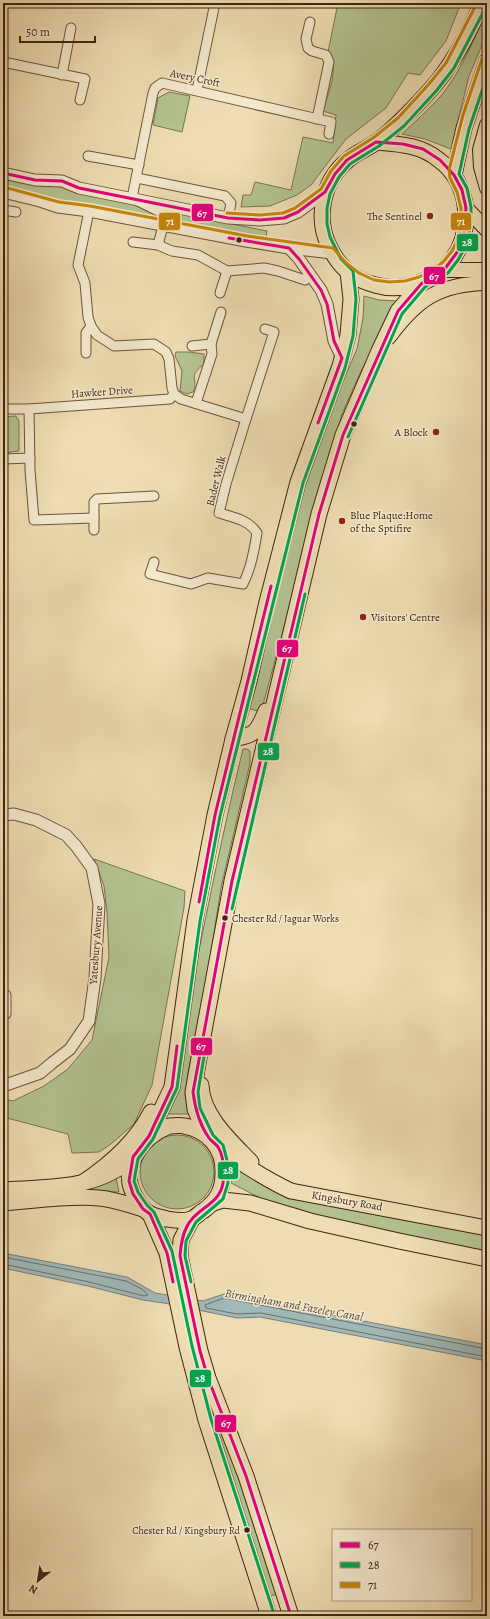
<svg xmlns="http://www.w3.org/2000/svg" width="490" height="1619" viewBox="0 0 490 1619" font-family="Alegreya,serif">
<rect width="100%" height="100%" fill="#eeddb2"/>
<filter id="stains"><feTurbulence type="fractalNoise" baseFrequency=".005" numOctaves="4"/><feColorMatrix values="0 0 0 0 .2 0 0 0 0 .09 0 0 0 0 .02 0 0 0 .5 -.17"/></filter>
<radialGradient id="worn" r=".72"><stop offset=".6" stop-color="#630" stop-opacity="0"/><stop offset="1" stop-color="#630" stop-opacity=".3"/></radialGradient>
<g fill="#b3c290" stroke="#7a7352">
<path d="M338,3h123l-15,38 -26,34 -12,-2 -22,35 -40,31 -35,46 -14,10 -27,11 -29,1 2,-12h8l4,-13 36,8 12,-53 30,6 3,-28 -13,-4c5,-19 17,-41 5,-59z"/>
<path d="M487,8v25l-18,43 -18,73 -26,-10 -23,-5c13,-12 26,-24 38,-37 20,-23 36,-61 47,-89z"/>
<path d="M169,92l21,4 -8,36 -29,-7 5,-27z"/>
<path d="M3,177l63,9 3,4 61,12 26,10 1,4 -2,2 -79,-14 -9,1 -15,-3 -3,-5 -46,-9z"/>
<path d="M167,211l100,20 -2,11 -97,-19z"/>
<path d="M364,296l15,4 20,1 -38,70 -19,43 -81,298 -14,-4 24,-90 15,-66 22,-77 13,-42 36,-84 6,-31z"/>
<path d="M176,352h13l15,2v10c-13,11 -9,9 -9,24l-2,4 -6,2 -7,-3 2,-20 -7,-15z"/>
<path d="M16,416l3,5v30l-16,2v-36z"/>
<path d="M243,749h4l3,2v12l-29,125 -15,96 -18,89 -3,22 4,19h-24c27,-121 48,-244 78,-365z"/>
<path d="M94,859l91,32 -1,17 -32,177 -18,39 -23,20 -12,8 -27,1 -4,-19 -65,-17v-18l10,2 31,-15 24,-17 24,-29 17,-83 -2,-45 -3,-26z"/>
<circle cx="177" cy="1172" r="37"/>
<path d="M236,1167l45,23 206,43v19l-115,-21 -102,-28 -39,-20v-11z"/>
<path d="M116,1177l3,15h-43z"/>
<path d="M216,1427h3l19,42 38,123 -1,3 -8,1z"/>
</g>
<path fill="#9fb8b8" stroke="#797d76" d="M3,1253l124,24 28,16 48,8 21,-7 263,51v16l-227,-44 -23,1 -73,-15 -21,-3 -55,-14 -85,-18z"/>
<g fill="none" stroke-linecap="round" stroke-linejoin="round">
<g stroke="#706e66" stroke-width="1">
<path d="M3,1257l123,24 16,8 6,6 -4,1 -55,-14 -86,-18"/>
<path d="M487,1349l-263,-51 -19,7 1,3 31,6 24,-1 226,44"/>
</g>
<defs>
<g id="minor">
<path d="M310,22l-4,17 2,9 4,3 14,4 3,7 -12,57"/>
<path d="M3,62l82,17 -5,21"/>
<path d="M62,75l9,-47"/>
<path d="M197,90l18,-87"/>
<path d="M88,156l51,9"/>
<path d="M137,178l88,18 6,7 -3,15"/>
<path d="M3,210l13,2"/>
<path d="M89,211l-11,54 7,18 3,34 3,9 6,9 17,11 40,-2 12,8 3,7 3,29 2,6 7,5 65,20 -20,65 -7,29c14,4 30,7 38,20 -3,18 -6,35 -14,51l-35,-6 -17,6 -41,-10 4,-12"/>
<path d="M133,242l25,3 14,6 26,4 29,16 37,-3 14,3 27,9"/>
<path d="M158,245l7,-27 -1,-4 -32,-16 21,-105 2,-5 7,-5 169,39 -2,12"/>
<path d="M220,293l7,-22"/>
<path d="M192,346l19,-2"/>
<path d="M86,353v-20l5,-7"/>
<path d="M196,403l16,-49 -1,-10 10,-32"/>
<path d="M3,409h26l141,-10 4,-5"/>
<path d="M29,409l1,61 4,50 60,-2v12"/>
<path d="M246,419l28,-87 -9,-3"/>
<path d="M3,459l27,-1"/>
<path d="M94,518v-16l3,-3 57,-3"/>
<path d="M3,1015l3,-1v-19"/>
</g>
<g id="tertiary">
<path d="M3,173l32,7 27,1 17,7 149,30 32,2 24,-2 14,-6 27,-20"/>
<path d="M3,192l37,9 18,6 31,4 157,30 43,7 43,5"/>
<path d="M289,248l10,11 22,31 6,14 7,37 8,17"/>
<path d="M3,815l11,-1 22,6 30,15 10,11 16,22 7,36 -4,74 -6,43 -19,28 -18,14 -12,10 -37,13"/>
</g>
<g id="primary">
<path d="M487,125l-7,25 1,17 6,21"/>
<path d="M466,208l21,22"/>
<path d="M444,270h43"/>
<path d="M389,337c28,-38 50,-53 98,-54"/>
</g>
<g id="trunk">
<path d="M376,142c23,2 45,3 63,18 31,23 35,70 13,100 -4,4 -6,9 -11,11 -20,14 -42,21 -66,14 -23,-6 -36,-18 -46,-39 -14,-29 -6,-66 19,-86 9,-8 21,-12 30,-19 20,-16 37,-34 54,-53 22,-25 37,-55 50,-85"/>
<path d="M454,175l10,-47 23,-67"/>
<path d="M233,739c23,-4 24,-7 33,-28"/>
<path d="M201,1085c1,31 30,56 50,77"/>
<path d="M169,1126c5,0 10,-1 15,0 24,4 40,23 39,47 0,17 -6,28 -20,38 -4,2 -8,7 -12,8 -7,3 -18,1 -24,0 -7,-2 -15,-3 -20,-7 -5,-4 -8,-9 -11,-14 -19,-29 6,-61 33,-72z"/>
<path d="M149,1136l23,-49 23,-167 20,-105 18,-76 16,-58 18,-79 31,-120 42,-116 8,-31 3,-36 -3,-27"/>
<path d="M209,1138l-9,-17 -5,-12 -2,-17 7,-40 32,-171 87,-367 24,-79 36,-84 19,-40 24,-28"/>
<path d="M218,1147c23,16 47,32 73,44l196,37"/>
<path d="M82,1183c27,-18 54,-41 69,-71"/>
<path d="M3,1190c44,-3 96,0 130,-33"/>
<path d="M3,1203c30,-2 66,-8 96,-5 15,1 30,7 44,11"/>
<path d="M211,1204l12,-4 27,3 60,18 89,20 88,18"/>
<path d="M150,1214l17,39 20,94 19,73 63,196"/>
<path d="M192,1219l-11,21 -1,16 20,95 8,27 38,98 45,140"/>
</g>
</defs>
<use href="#minor" stroke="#6c523c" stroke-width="11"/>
<use href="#tertiary" stroke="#6c523c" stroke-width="13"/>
<use href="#primary" stroke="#402414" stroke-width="16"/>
<use href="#trunk" stroke="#402414" stroke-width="17"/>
<use href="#minor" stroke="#f4e9cd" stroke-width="9"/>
<use href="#tertiary" stroke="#f4e9cd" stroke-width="11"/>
<use href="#primary" stroke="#eeddb2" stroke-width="14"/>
<use href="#trunk" stroke="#eeddb2" stroke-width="15"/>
<defs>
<g id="bus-1">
<path d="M3,173l32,7 27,1 17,7 149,30 32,2 24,-2 14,-6 27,-20 10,-18 12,-14 29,-18 27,2 20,5 17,11 14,15 8,15 4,18 -2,25 -6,18 -14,19 -22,13 -24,28 -55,124 -24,79 -87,367 -39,211c2,16 6,32 16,46 2,3 6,5 9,9 6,9 6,25 5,36 -3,19 -20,23 -31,36 -9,10 -11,24 -12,37l20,95 8,27 38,98 45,140"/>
<path d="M229,238l60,10 10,11 22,31 6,14 7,37 8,17 -24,65"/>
<path d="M199,902l16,-87 56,-229"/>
<path d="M173,1282l-6,-29 -17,-39 -7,-5 -10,-15 -4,-13 4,-24 16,-21 23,-49 5,-41"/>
</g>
<g id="bus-2">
<path d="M348,437l54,-123 23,-27 23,-14 10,-13 9,-16 4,-24v-13l-4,-19 -8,-14 10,-45 18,-53"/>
<path d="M232,909l73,-315"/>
<path d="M191,1282l-6,-26 1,-15 10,-19 27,-23 5,-16v-19l-5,-19 -10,-10 -13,-27 -2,-16 7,-41"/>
<path d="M274,1614l-63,-195 -19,-73 -20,-95 -18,-39 -7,-7 -9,-13 -4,-11 4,-22 15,-20 24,-51 23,-167 20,-105 83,-333 42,-115 8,-32 3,-37 -3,-28 -12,-12 -11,-22 -3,-13v-16l3,-14 9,-17 11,-13 29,-18 25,-20 33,-36 17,-22 33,-63"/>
</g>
<g id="bus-3">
<path d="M4,187l55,15 31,4 157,30 86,12 13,15 13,10 15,7 15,2 16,-1 14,-4 13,-6 11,-9 9,-11 6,-12 3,-15v-16l-4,-16 -7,-14 -1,-8 14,-55 19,-56"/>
<path d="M227,213l33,2 23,-2 12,-5 26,-19 10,-18 13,-15 29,-18 25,-20 31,-34 17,-21 31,-60"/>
</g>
</defs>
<use href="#bus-1" stroke="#f4e9cd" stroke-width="6"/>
<use href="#bus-2" stroke="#f4e9cd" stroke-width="6"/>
<use href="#bus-3" stroke="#f4e9cd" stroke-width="6"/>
<use href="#bus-1" stroke="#e5007d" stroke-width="3"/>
<use href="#bus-2" stroke="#00a651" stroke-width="3"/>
<use href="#bus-3" stroke="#c98605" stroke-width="3"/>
</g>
<g fill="#8f2418" stroke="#f4e9cd" stroke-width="1.5">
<circle cx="430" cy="216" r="4"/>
<circle cx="436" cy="432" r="4"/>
<circle cx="342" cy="521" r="4"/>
<circle cx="363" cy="617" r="4"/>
</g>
<g fill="#402414" stroke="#f4e9cd" stroke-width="1.5">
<circle cx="239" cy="240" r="3.5"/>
<circle cx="354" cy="424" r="3.5"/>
<circle cx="225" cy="918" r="3.5"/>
<circle cx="247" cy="1530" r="3.5"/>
</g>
<g text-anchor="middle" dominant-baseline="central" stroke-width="3" stroke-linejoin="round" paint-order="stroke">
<g font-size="10" fill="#402414" stroke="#f4e9cd" text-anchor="start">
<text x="232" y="918">Chester Rd / Jaguar Works</text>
<text x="240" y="1530" text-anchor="end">Chester Rd / Kingsbury Rd</text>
</g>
<g font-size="11" fill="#402414" stroke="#f4e9cd">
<text transform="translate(195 78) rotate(12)">Avery Croft</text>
<text transform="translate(102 392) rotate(-4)">Hawker Drive</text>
<text transform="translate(216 481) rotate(-76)">Bader Walk</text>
<text transform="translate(96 945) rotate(-86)">Yatesbury Avenue</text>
<text transform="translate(347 1201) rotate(10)">Kingsbury Road</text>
</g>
<g font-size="11" fill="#402414" stroke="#f4e9cd" text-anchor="end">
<text x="422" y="216">The Sentinel</text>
<text x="428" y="432">A Block</text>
<text x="350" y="515" text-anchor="start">Blue Plaque:Home<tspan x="350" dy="13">of the Sptifire</tspan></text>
<text x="371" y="617" text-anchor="start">Visitors' Centre</text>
</g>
<g font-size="12" font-style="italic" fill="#58493d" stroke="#f4e9cd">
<text transform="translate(294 1305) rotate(10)">Birmingham and Fazeley Canal</text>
</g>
</g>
<g stroke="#f4e9cd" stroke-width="1.5">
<rect x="191" y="203" width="23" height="19" rx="4" fill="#e5007d"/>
<rect x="450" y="212" width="22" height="19" rx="4" fill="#c98605"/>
<rect x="158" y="212" width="23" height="19" rx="4" fill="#c98605"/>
<rect x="456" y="233" width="23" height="19" rx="4" fill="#00a651"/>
<rect x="423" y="266" width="23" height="19" rx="4" fill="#e5007d"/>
<rect x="276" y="639" width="23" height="19" rx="4" fill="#e5007d"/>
<rect x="257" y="742" width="23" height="19" rx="4" fill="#00a651"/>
<rect x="190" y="1037" width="23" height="19" rx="4" fill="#e5007d"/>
<rect x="217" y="1161" width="22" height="19" rx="4" fill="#00a651"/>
<rect x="189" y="1369" width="23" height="19" rx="4" fill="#00a651"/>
<rect x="214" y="1414" width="23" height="19" rx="4" fill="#e5007d"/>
</g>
<g font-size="11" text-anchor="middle" font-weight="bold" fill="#fff">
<text x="202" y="217">67</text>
<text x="461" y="225">71</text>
<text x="170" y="225">71</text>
<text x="467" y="246">28</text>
<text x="434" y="280">67</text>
<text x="287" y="652">67</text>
<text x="268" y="755">28</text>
<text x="201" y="1050">67</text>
<text x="228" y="1174">28</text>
<text x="200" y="1382">28</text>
<text x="226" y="1427">67</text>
</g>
<rect width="490" height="1619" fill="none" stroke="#eeddb2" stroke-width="16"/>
<rect x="4" y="4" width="482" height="1611" fill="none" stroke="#402414" stroke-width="2"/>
<rect x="8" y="8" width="474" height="1603" fill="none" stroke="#402414"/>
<rect x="332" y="1529" width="140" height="72" fill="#f4e9cd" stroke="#ac9a83"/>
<rect x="340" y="1542" width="20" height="6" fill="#e5007d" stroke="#ac9a83"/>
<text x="368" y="1549" font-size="12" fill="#402414">67</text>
<rect x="340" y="1562" width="20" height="6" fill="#00a651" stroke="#ac9a83"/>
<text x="368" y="1569" font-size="12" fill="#402414">28</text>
<rect x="340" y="1582" width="20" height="6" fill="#c98605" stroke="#ac9a83"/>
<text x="368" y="1589" font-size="12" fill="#402414">71</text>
<g transform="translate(38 1581) rotate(210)" stroke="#f4e9cd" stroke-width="3" paint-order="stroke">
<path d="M0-3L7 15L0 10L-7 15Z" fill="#402414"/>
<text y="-6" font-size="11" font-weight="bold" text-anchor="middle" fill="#402414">N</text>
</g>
<path d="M20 36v6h75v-6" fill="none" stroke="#402414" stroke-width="2"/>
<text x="26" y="36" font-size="12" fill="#402414" stroke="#f4e9cd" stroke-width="3" paint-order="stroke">50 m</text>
<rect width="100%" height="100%" filter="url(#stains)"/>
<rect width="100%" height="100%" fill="url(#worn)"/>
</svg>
